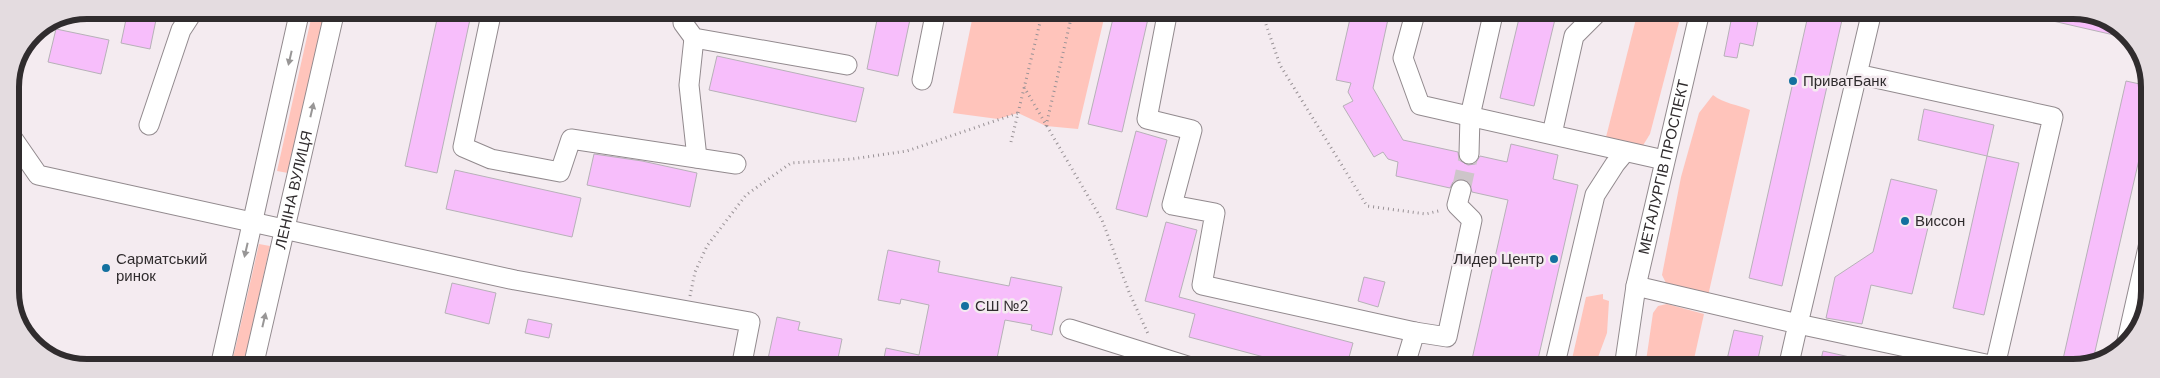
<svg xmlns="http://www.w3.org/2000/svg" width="2160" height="378" viewBox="0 0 2160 378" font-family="'DM Sans',sans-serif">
<rect width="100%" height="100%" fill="#f4ebf0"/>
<g fill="#ffc4bb">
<path d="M313,10h12l-37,163 -11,-2z"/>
<path d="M974,10h132l-28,119 -32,-3 -28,-13 -20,6 -45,-6z"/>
<path d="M1638,11h44l-32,123 -8,13 -37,-6z"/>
<path d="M1713,95c11,9 24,9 37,15l-42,186 -40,-9 -6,-12 19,-98 18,-64z"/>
<path d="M259,244l11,2 -27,121h-12z"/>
<path d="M1603,294v5l6,2 -2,32 -13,35h-24l16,-71z"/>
<path d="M1667,304l37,10 -12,54h-47l8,-55 5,-7z"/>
</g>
<g fill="#f7befb" stroke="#b7b1b8">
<path d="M128,10h30l-8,39 -29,-6z"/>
<path d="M439,10h33l-35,163 -32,-7z"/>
<path d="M879,10h33l-14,66 -31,-7z"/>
<path d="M1115,10h35l-28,122 -34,-8z"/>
<path d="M1352,10h38l-17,78 30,52 55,12 1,8 9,5 7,-1 5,-8 27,6 4,-18 47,11 -5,24 25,6 -42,183h-66l38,-168 -36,-8 -3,-10 -6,-3 -10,3 -3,6 -54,-12 2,-14 -10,-3 -5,-7 -9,5 -31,-51 10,-5 -5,-9 3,-9 -15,-3z"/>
<path d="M1521,10l36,1 -23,95 -34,-8z"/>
<path d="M1733,11h27l-7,35 -13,-3 -3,15 -13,-2z"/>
<path d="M1809,11h35l-62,275 -33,-8z"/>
<path d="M2032,11h51l45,23 -1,4 -96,-22z"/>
<path d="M56,29l53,11 -8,34 -53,-12z"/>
<path d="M717,56l147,32 -8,34 -147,-32z"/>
<path d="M2126,81l23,5v30l-56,244 -20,8h-12z"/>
<path d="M1924,109l70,16 -7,31 -69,-16z"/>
<path d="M1136,131l31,9 -20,77 -31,-8z"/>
<path d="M594,154l48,7 55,12 -7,34 -103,-22z"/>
<path d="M1987,156l32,7 -35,152 -31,-7z"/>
<path d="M455,170l126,28 -9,39 -126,-28z"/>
<path d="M1891,179l46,11 -25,104 -41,-9 -9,39 -36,-6 9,-41 38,-25z"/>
<path d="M1166,222l31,8 -18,67 174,46 -7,25h-41l-116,-31 6,-23 -50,-13z"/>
<path d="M888,250l52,11 -2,11 71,14 2,-9 51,10 -10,48 -21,-5 1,-5 -27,-5 -10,48h-113l4,-20 33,7 10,-50 -28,-6 -1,5 -22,-4z"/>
<path d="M1364,277l21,5 -7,25 -20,-6z"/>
<path d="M452,283l44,10 -7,31 -44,-11z"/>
<path d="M777,317l23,5 -2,8 44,9 -6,29h-70z"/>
<path d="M528,319l24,5 -3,14 -24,-5z"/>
<path d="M1734,330l29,6 -7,32h-31z"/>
<path d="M1823,351l49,11 -1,6h-52z"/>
</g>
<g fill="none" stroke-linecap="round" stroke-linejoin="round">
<path stroke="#cdc5c9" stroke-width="19" stroke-dasharray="19 9" stroke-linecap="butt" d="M1461,190l8,-36"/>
<defs>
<g id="minor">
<path d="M492,10l-29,137 28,12 69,13 11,-33 165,25"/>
<path d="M685,10l-2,13 11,15 153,27"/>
<path d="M1168,10l-21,109 45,11 -20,75 43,8 -13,72 213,47"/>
<path d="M1416,10l-13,48 17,47 244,55"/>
<path d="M694,38l-5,47 8,73"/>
<path d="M1857,74l196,43 -58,249 -197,-42 74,-313"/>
<path d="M922,80l14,-70"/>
<path d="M149,125l32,-95 13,-20"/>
<path d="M1552,134l22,-98 25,-25"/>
<path d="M11,136l27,39 477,105 235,42 -9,46"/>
<path d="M1469,154l1,-38 24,-106"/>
<path d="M1636,286l162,38 -10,44"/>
<path d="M1070,329l124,39"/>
<path d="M2126,345l23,-102"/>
<path d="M220,367l80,-357"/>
<path id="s1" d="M253,367l82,-357"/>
<path d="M1404,368l11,-36 32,5 25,-117 -15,-15 4,-15"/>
<path d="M1554,368l41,-173 20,-31 10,-12"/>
<path id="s2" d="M1624,368l12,-82 64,-275"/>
</g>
</defs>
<use href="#minor" stroke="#928a8e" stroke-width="21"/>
<g stroke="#999296" stroke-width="3" stroke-dasharray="1 4" stroke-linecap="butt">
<path d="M1261,10l19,55 87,141 59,8 16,-4"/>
<path d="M1024,87l78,133 27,72 20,44"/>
<path d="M1046,126l27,-116"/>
<path d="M1011,142l32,-132"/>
<path d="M690,296l5,-24 12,-26 39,-51 45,-32 61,-4 55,-8 111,-38"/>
</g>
<use href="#minor" stroke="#fff" stroke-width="19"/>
</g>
<defs><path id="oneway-solid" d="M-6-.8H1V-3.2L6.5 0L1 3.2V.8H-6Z" transform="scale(1.25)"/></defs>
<g fill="#989696">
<use href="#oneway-solid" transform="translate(290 58) rotate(103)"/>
<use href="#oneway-solid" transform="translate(312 110) rotate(-77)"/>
<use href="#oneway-solid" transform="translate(246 250) rotate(103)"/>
<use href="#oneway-solid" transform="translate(264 320) rotate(-77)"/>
</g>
<g fill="#13709f" stroke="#f4ebf0" stroke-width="2">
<circle cx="1793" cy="81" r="5"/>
<circle cx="1905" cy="221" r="5"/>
<circle cx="1554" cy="259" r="5"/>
<circle cx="106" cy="268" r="5"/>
<circle cx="965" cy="306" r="5"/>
</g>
<g text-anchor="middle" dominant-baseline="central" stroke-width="5" stroke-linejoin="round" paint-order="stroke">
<g font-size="15" fill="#302c2e" stroke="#f4ebf0" text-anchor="start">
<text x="1803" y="81">ПриватБанк</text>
<text x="1915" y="221">Виссон</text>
<text x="116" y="259">Сарматський<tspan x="116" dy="17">ринок</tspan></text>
<text x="1544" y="259" text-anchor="end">Лидер Центр</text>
<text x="975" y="306">СШ №2</text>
</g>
<g font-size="15" fill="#302c2e" stroke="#f4ebf0">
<text stroke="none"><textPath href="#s2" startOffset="205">МЕТАЛУРГІВ ПРОСПЕКТ</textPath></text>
<text stroke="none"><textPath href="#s1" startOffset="182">ЛЕНІНА ВУЛИЦЯ</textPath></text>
</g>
</g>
<path d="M0 0H2160V378H0ZM87 19H2073A68 68 0 0 1 2141 87V291A68 68 0 0 1 2073 359H87A68 68 0 0 1 19 291V87A68 68 0 0 1 87 19Z" fill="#e4dce0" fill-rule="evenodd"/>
<path fill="none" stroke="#302c2e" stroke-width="6" d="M87 19H2073A68 68 0 0 1 2141 87V291A68 68 0 0 1 2073 359H87A68 68 0 0 1 19 291V87A68 68 0 0 1 87 19Z"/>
</svg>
